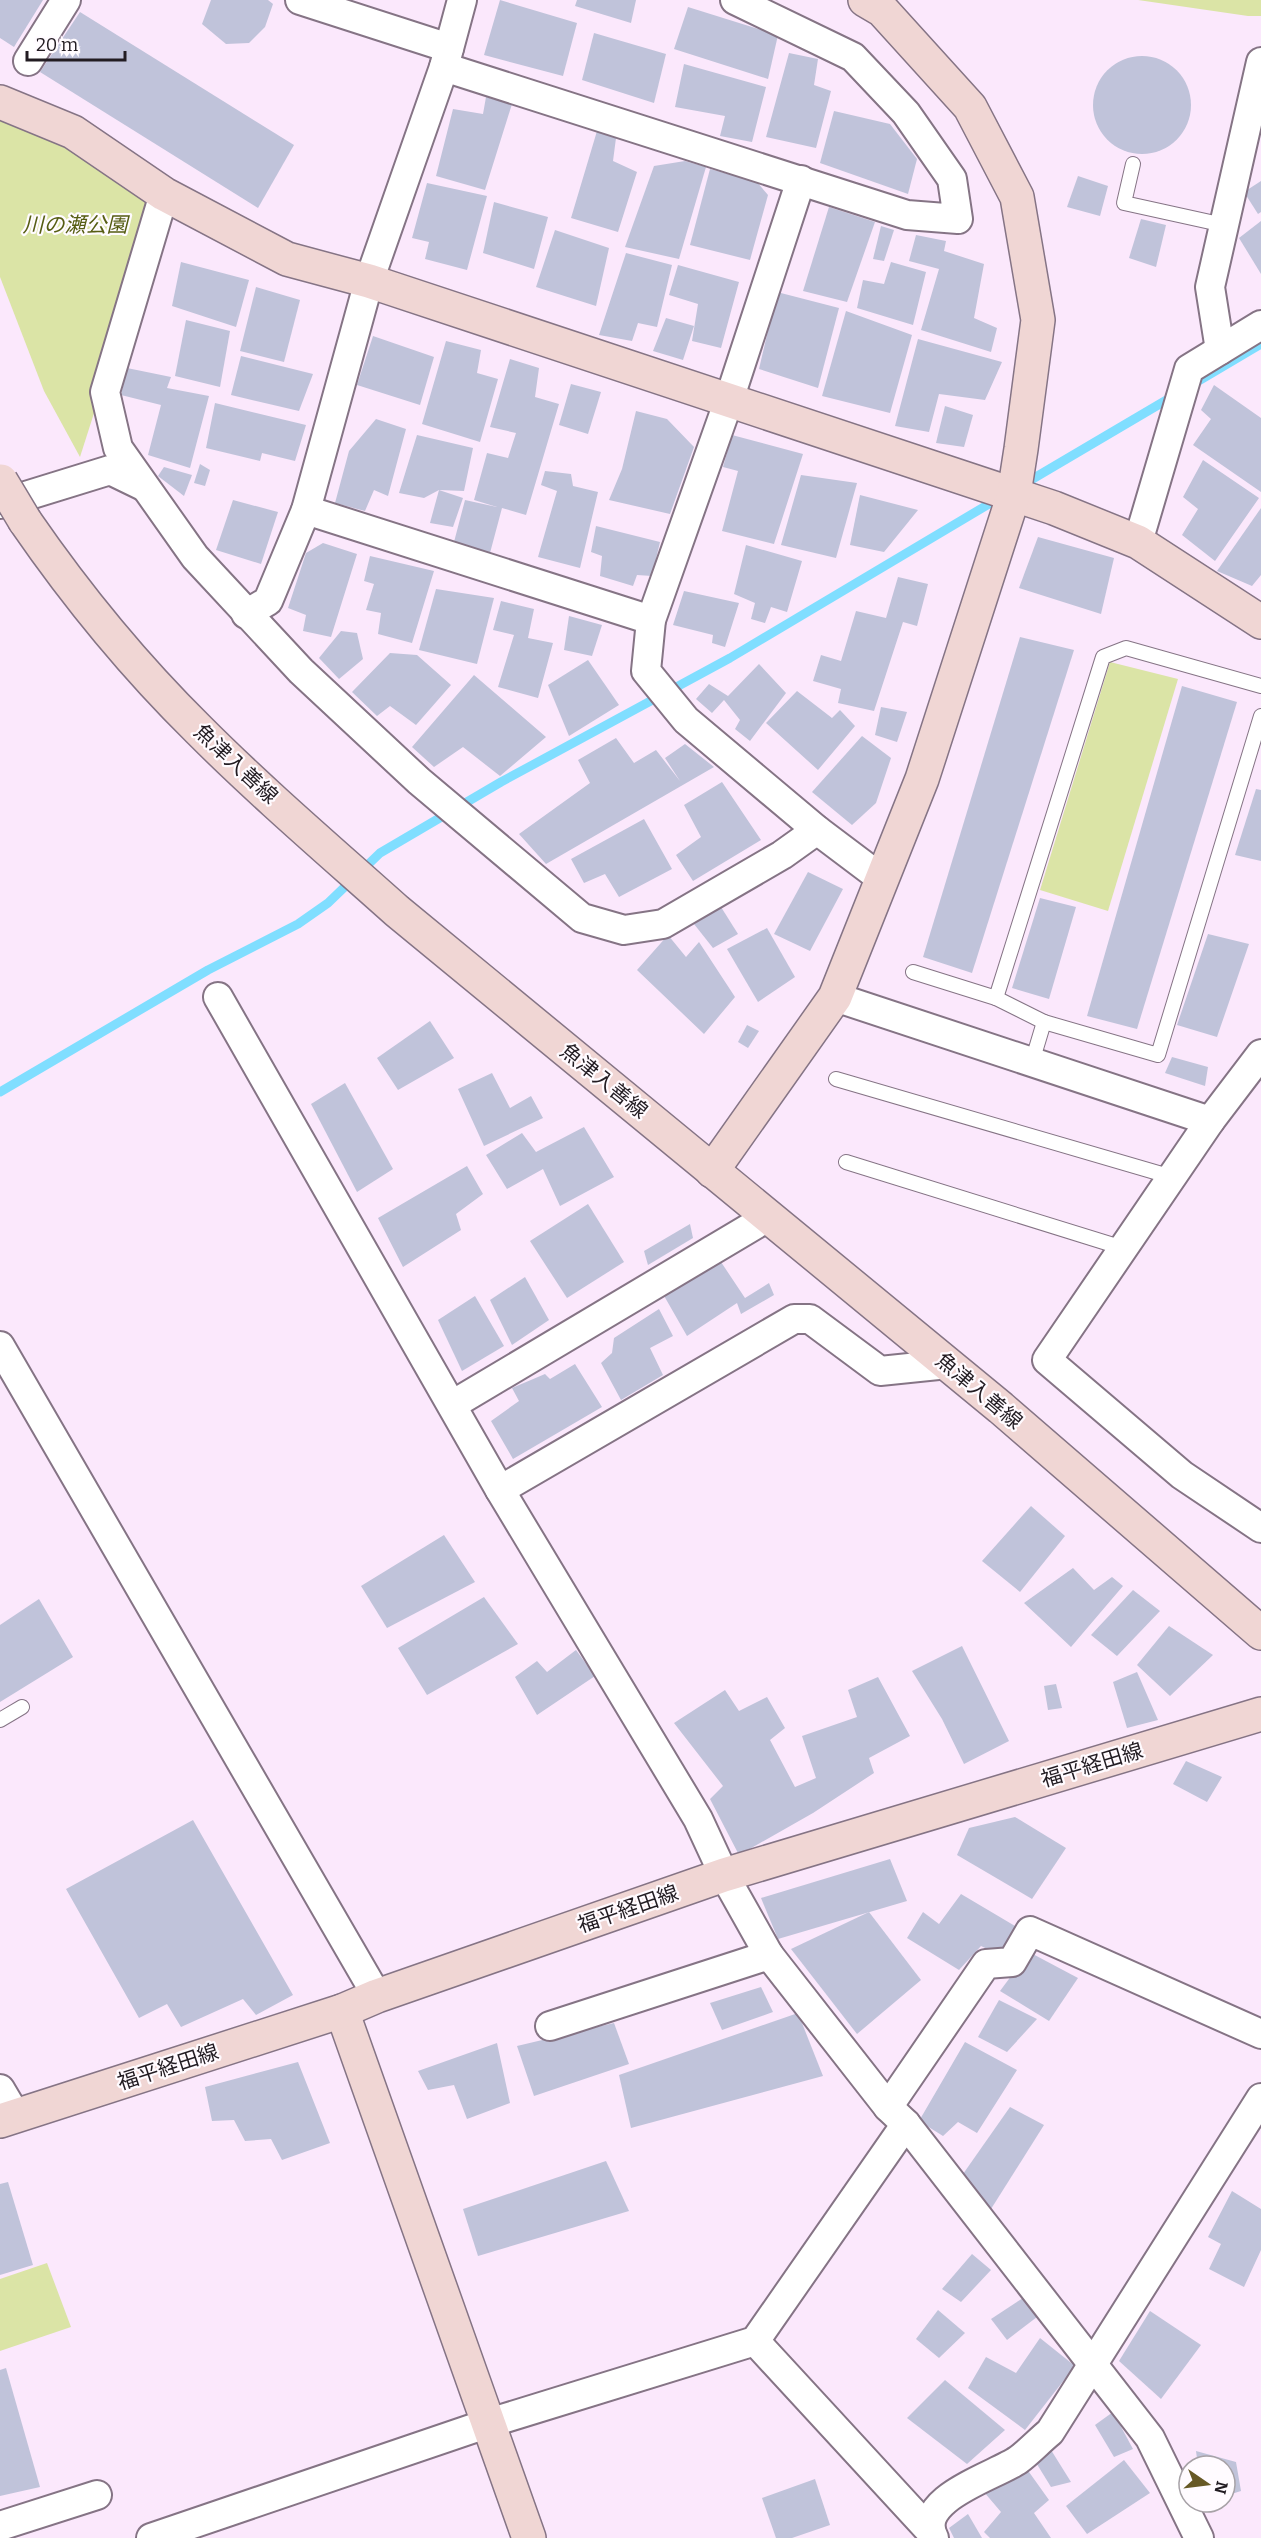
<svg xmlns="http://www.w3.org/2000/svg" width="1261" height="2538" viewBox="0 0 1261 2538" font-family="Bitter,'Noto Sans JP',serif">
<rect width="100%" height="100%" fill="#fbe8fc"/>
<g fill="#dbe4a6">
<path d="M1138,0h123v16h-13z"/>
<path d="M0,102l164,92 -84,263 -36,-66 -44,-114z"/>
<path d="M1110,662l68,17 -70,232 -68,-21z"/>
<path d="M47,2263l24,64 -71,24v-72z"/>
</g>
<g fill="none" stroke-linecap="round" stroke-linejoin="round">
<g stroke="#80deff" stroke-width="9">
<path d="M1192,385l69,-41"/>
<path d="M1024,484l151,-89"/>
<path d="M0,1092l208,-122 90,-46 30,-21 52,-50 121,-71 229,-124 269,-160"/>
</g>
</g>
<g fill="#c0c3da">
<path d="M0,0h43l-29,47 -14,-9z"/>
<path d="M211,0h57l5,4 -8,23 -16,16 -23,1 -24,-20z"/>
<path d="M500,0l77,23 -14,53 -79,-21z"/>
<path d="M577,0h59l-5,23 -56,-17z"/>
<path d="M688,7l90,28 -10,44 -94,-30z"/>
<path d="M80,12l214,133 -36,63 -218,-136z"/>
<path d="M594,33l72,21 -12,49 -72,-23z"/>
<path d="M789,53l29,6 -4,26 17,6 -15,57 -50,-11z"/>
<circle cx="1142" cy="105" r="49"/>
<path d="M684,64l82,23 -14,55 -32,-6 5,-20 -50,-9z"/>
<path d="M486,97l26,7 -27,86 -49,-14 17,-67 30,5z"/>
<path d="M834,111l56,13 27,35 -9,35 -88,-31z"/>
<path d="M597,131l19,7 -3,23 24,11 -19,60 -47,-14z"/>
<path d="M685,161l21,6 -27,92 -54,-12 29,-81z"/>
<path d="M710,169l47,13 11,13 -18,65 -60,-15z"/>
<path d="M1078,176l30,10 -8,30 -33,-9z"/>
<path d="M1261,181v31l-3,2 -14,-22z"/>
<path d="M427,183l60,13 -20,74 -42,-11 4,-17 -17,-4z"/>
<path d="M494,202l54,15 -14,52 -51,-16z"/>
<path d="M829,207l46,15 -28,80 -44,-11z"/>
<path d="M1141,219l25,6 -10,42 -27,-9z"/>
<path d="M1261,221v53l-22,-36z"/>
<path d="M881,226l13,4 -10,31 -11,-2z"/>
<path d="M555,230l54,18 -13,58 -60,-19z"/>
<path d="M916,235l30,6 -2,10 40,13 -10,54 23,10 -6,24 -70,-22 18,-61 -30,-8z"/>
<path d="M626,253l46,12 -15,62 -19,-4 -6,18 -33,-6z"/>
<path d="M181,262l68,18 -13,47 -64,-21z"/>
<path d="M891,262l35,10 -13,53 -56,-17 6,-28 21,4z"/>
<path d="M678,265l61,17 -18,66 -29,-7 6,-37 -29,-9z"/>
<path d="M256,287l44,13 -16,62 -44,-11z"/>
<path d="M777,292l62,16 -21,80 -59,-19z"/>
<path d="M846,311l66,24 -22,78 -68,-17z"/>
<path d="M666,318l28,8 -11,34 -30,-9z"/>
<path d="M186,320l44,11 -10,56 -45,-11z"/>
<path d="M373,336l61,21 -14,48 -63,-20z"/>
<path d="M918,339l84,23 -17,38 -46,-6 -10,38 -34,-6z"/>
<path d="M446,341l35,9 -4,23 21,6 -18,63 -58,-18z"/>
<path d="M241,356l72,18 -14,37 -68,-16z"/>
<path d="M510,359l29,9 -4,29 24,7 -33,111 -24,-7 -12,45 -36,-11 11,-42 32,7 -23,-7 13,-47 21,5 8,-25 -26,-6z"/>
<path d="M127,368l44,9 -4,11 42,8 -19,72 -42,-13 13,-50 -40,-10z"/>
<path d="M571,384l30,8 -13,42 -29,-9z"/>
<path d="M1214,385l47,33v74l-68,-47 18,-26 -10,-9z"/>
<path d="M215,403l91,22 -11,36 -33,-8 -2,8 -54,-13z"/>
<path d="M945,406l28,9 -9,32 -28,-4z"/>
<path d="M636,411l31,8 27,28 -24,67 -61,-14 13,-31z"/>
<path d="M376,419l30,10 -18,67 -14,-6 -9,21 -30,-8 14,-52z"/>
<path d="M417,435l56,13 -9,43 -25,-1 -15,8 -25,-5z"/>
<path d="M732,435l71,19 -29,90 -52,-13 16,-60 -15,-4z"/>
<path d="M1203,460l56,38 -44,63 -33,-26 16,-26 -15,-12z"/>
<path d="M200,464l10,6 -5,16 -11,-3z"/>
<path d="M164,467l28,8 -8,21 -26,-20z"/>
<path d="M545,471l26,3 2,12 25,6 -18,76 -42,-11 19,-66 -16,-6z"/>
<path d="M801,475l56,8 -21,75 -55,-13z"/>
<path d="M439,490l24,8 -10,29 -23,-4z"/>
<path d="M860,495l58,15 -34,42 -34,-7z"/>
<path d="M233,500l45,12 -17,52 -45,-14z"/>
<path d="M1261,508v67l-9,11 -35,-15z"/>
<path d="M596,526l64,16 -8,34 -15,-1 -4,11 -33,-10 2,-20 -11,-4z"/>
<path d="M1038,537l76,21 -13,56 -82,-26z"/>
<path d="M323,543l34,11 -26,83 -28,-6 3,-16 -18,-7 18,-55z"/>
<path d="M746,545l56,16 -15,51 -16,-5 -6,16 -14,-4 4,-16 -21,-9z"/>
<path d="M370,556l64,15 -22,72 -34,-9 3,-21 -15,-3 8,-26 -10,-3z"/>
<path d="M898,577l30,7 -11,42 -14,-4 -29,89 -36,-8 3,-14 -28,-8 8,-26 20,6 15,-50 30,7z"/>
<path d="M436,589l58,9 -17,66 -58,-14z"/>
<path d="M684,591l55,12 -14,44 -13,-4 1,-8 -40,-10z"/>
<path d="M501,601l33,8 -6,29 25,5 -15,55 -40,-11 16,-52 -21,-5z"/>
<path d="M569,616l33,9 -10,31 -28,-6z"/>
<path d="M341,631l16,2 6,26 -24,20 -20,-21z"/>
<path d="M1020,637l54,13 -102,323 -49,-16z"/>
<path d="M390,653l27,2 34,30 -35,40 -26,-19 -13,10 -25,-24z"/>
<path d="M588,660l31,45 -50,31 -21,-51z"/>
<path d="M759,664l27,29 -36,48 -15,-12 5,-9 -16,-20 -12,13 -16,-14 13,-15 19,12z"/>
<path d="M474,675l72,62 -46,39 -37,-29 -29,20 -22,-20z"/>
<path d="M1182,686l55,16 -100,327 -50,-13z"/>
<path d="M797,691l35,27 8,-8 15,16 -37,44 -52,-47z"/>
<path d="M881,707l26,5 -10,30 -22,-7z"/>
<path d="M862,736l29,22 -15,45 -24,22 -40,-33z"/>
<path d="M616,738l18,25 22,-13 24,31 -15,-23 20,-14 29,23 -168,97 -27,-30 71,-51 -12,-23z"/>
<path d="M722,782l39,58 -68,41 -17,-26 25,-18 -17,-32z"/>
<path d="M1256,789l5,1v71l-26,-6z"/>
<path d="M644,819l28,50 -53,28 -14,-23 -21,9 -13,-24z"/>
<path d="M808,872l35,17 -33,62 -36,-17z"/>
<path d="M1040,898l36,9 -27,92 -37,-11z"/>
<path d="M721,907l17,27 -25,14 -19,-24z"/>
<path d="M767,928l28,49 -37,25 -31,-53z"/>
<path d="M1208,934l41,10 -32,93 -40,-12z"/>
<path d="M668,935l18,22 13,-15 36,55 -31,37 -67,-64z"/>
<path d="M430,1021l24,37 -56,32 -21,-32z"/>
<path d="M747,1025l12,6 -11,17 -10,-6z"/>
<path d="M1172,1057l36,10 -3,19 -40,-13z"/>
<path d="M492,1073l18,35 21,-12 12,22 -59,28 -26,-57z"/>
<path d="M345,1083l48,86 -36,23 -46,-88z"/>
<path d="M584,1127l30,50 -54,29 -17,-37 -36,20 -21,-34 36,-22 14,19z"/>
<path d="M467,1166l16,28 -27,20 5,16 -58,37 -25,-49z"/>
<path d="M588,1204l36,58 -57,36 -37,-57z"/>
<path d="M690,1224l3,14 -45,27 -4,-14z"/>
<path d="M721,1262l24,36 24,-15 5,12 -33,19 -4,-11 -50,33 -24,-42z"/>
<path d="M525,1277l24,43 -37,25 -22,-45z"/>
<path d="M475,1296l29,50 -42,25 -24,-51z"/>
<path d="M659,1309l14,27 -23,12 13,27 -42,25 -20,-37 11,-10 2,-15z"/>
<path d="M575,1364l27,43 -89,52 -22,-38 28,-20 -7,-13 33,-14 5,5z"/>
<path d="M1031,1506l34,30 -45,56 -38,-31z"/>
<path d="M444,1535l31,47 -88,46 -26,-42z"/>
<path d="M1073,1568l21,22 18,-13 11,9 -52,61 -47,-44z"/>
<path d="M1133,1590l27,21 -43,45 -26,-21z"/>
<path d="M484,1597l34,47 -91,51 -29,-47z"/>
<path d="M39,1599l34,58 -73,45v-77z"/>
<path d="M1169,1626l44,29 -43,41 -33,-31z"/>
<path d="M962,1646l47,95 -45,23 -22,-45 -30,-48z"/>
<path d="M576,1650l19,26 -58,39 -22,-38 22,-16 10,11z"/>
<path d="M1137,1672l21,48 -31,8 -14,-46z"/>
<path d="M878,1677l32,59 -41,22 5,15 -61,40 -74,42 -29,-56 13,-13 -49,-63 51,-33 14,21 28,-14 18,31 -15,12 25,47 21,-9 -14,-42 55,-19 -9,-27z"/>
<path d="M1056,1684l6,24 -14,2 -4,-24z"/>
<path d="M1186,1761l36,16 -15,25 -34,-18z"/>
<path d="M1015,1817l51,31 -34,51 -75,-44 12,-27z"/>
<path d="M193,1820l100,175 -37,20 -13,-16 -62,28 -14,-23 -28,14 -73,-129z"/>
<path d="M890,1859l17,42 -129,38 -17,-41z"/>
<path d="M961,1894l59,35 -18,27 -21,-10 -22,24 -52,-32 16,-26 16,12z"/>
<path d="M869,1912l52,68 -64,54 -66,-85z"/>
<path d="M1029,1952l49,26 -29,43 -49,-30z"/>
<path d="M761,1987l12,25 -51,18 -12,-27z"/>
<path d="M999,2000l38,19 -30,33 -29,-15z"/>
<path d="M798,2013l25,63 -192,52 -12,-53z"/>
<path d="M614,2023l15,41 -95,32 -17,-50z"/>
<path d="M965,2042l52,28 -40,63 -19,-11 -15,14 -24,-15z"/>
<path d="M497,2043l13,60 -43,16 -13,-34 -26,5 -10,-19z"/>
<path d="M298,2062l32,81 -48,17 -11,-21 -26,2 -11,-21 -22,1 -7,-34z"/>
<path d="M1010,2107l34,18 -53,84 -28,-35z"/>
<path d="M606,2161l23,50 -151,45 -15,-47z"/>
<path d="M8,2182l25,83 -33,10v-91z"/>
<path d="M1232,2191l29,18v41l-17,37 -35,-18 12,-25 -13,-7z"/>
<path d="M972,2254l19,16 -30,32 -19,-13z"/>
<path d="M1023,2298l14,19 -30,23 -16,-21z"/>
<path d="M938,2310l27,23 -26,25 -23,-19z"/>
<path d="M1150,2311l51,34 -40,54 -42,-38z"/>
<path d="M1040,2338l35,28 -50,64 -57,-42 18,-31 30,16z"/>
<path d="M6,2368l34,119 -40,9v-126z"/>
<path d="M945,2380l60,50 -38,34 -60,-46z"/>
<path d="M1113,2412l20,37 -19,8 -19,-32z"/>
<path d="M1051,2450l20,32 -20,5 -16,-26z"/>
<path d="M1196,2451l40,11 5,29 -16,5v-30h-27z"/>
<path d="M1124,2460l26,33 -63,41 -21,-28z"/>
<path d="M1024,2465l25,35 -15,13 17,25h-61l-6,-6 17,-20 -17,-20z"/>
<path d="M815,2479l15,46 -38,13h-16l-14,-40z"/>
<path d="M968,2514l14,24h-28l-5,-10z"/>
</g>
<g fill="none" stroke-linecap="round" stroke-linejoin="round">
<defs>
<g id="lane">
<path d="M1133,164l-9,39 100,22"/>
<path d="M913,972l83,26 107,-341 23,-9 135,38"/>
<path d="M996,998l48,24"/>
<path d="M1032,1062l12,-40 114,33 103,-339"/>
<path d="M836,1079l336,98"/>
<path d="M846,1162l277,86"/>
<path d="M0,1720l22,-13"/>
</g>
<g id="street">
<path d="M300,0l149,48"/>
<path d="M28,61l38,-61"/>
<path d="M444,67l463,148 51,4 -6,-40 -46,-66 -53,-56 -118,-57"/>
<path d="M801,180l-72,220 -78,220 -5,51 40,49 131,110 65,49"/>
<path d="M164,194l-59,198 13,56 77,109 106,114 118,110 163,137 42,12 39,-6 119,-69 35,-25"/>
<path d="M1220,350l-10,-63 51,-225"/>
<path d="M0,504l110,-34 33,16"/>
<path d="M306,510l345,110"/>
<path d="M1138,542l51,-173 72,-44"/>
<path d="M246,614l22,-13 38,-91 63,-229 75,-214 18,-67"/>
<path d="M218,997l282,493 198,329 26,56 45,80 119,152 18,17 244,314 49,100"/>
<path d="M835,997l375,124"/>
<path d="M1261,1054l-51,67 -163,239 135,115 79,53"/>
<path d="M0,1346l377,650"/>
<path d="M452,1405l316,-188"/>
<path d="M500,1490l294,-171h16l70,52 68,-7"/>
<path d="M550,2026l219,-71"/>
<path d="M0,2089l16,27"/>
<path d="M888,2107l98,-143 26,-2 18,-31 231,103"/>
<path d="M755,2341l176,191"/>
<path d="M0,2526l97,-31"/>
<path d="M151,2538l338,-115 266,-82 151,-217"/>
<path d="M934,2538c-21,-39 61,-62 84,-78 11,-8 21,-19 32,-28l211,-334"/>
</g>
<g id="secondary">
<path d="M0,102l73,30 91,62 123,65 82,22 685,227 84,34 123,80"/>
<path d="M25,521c51,74 109,145 174,209 63,63 132,122 198,181l604,497 260,225"/>
<path d="M712,1171l123,-174 87,-218 92,-285 7,-45 17,-129 -21,-123 -47,-90 -88,-97 -17,-10"/>
<path d="M342,2011l187,527"/>
<path d="M0,2121l342,-110 35,-15 347,-121 537,-161"/>
</g>
</defs>
<use href="#lane" stroke="#857485" stroke-width="16"/>
<use href="#street" stroke="#857485" stroke-width="32"/>
<use href="#secondary" stroke="#857485" stroke-width="36"/>
<use href="#lane" stroke="#fff" stroke-width="14"/>
<use href="#street" stroke="#fff" stroke-width="28"/>
<use href="#secondary" stroke="#f0d6d4" stroke-width="33"/>
<defs>
<path id="secondary-bridge" d="M1,481l24,40"/>
</defs>
<use href="#secondary-bridge" stroke="#857485" stroke-width="36" stroke-linecap="butt"/>
<use href="#secondary-bridge" stroke="#f0d6d4" stroke-width="33"/>
</g>
<g text-anchor="middle" dominant-baseline="central" stroke-width="4.5" stroke-linejoin="round" paint-order="stroke">
<g font-size="21" font-style="italic" fill="#565d13" stroke="#fffbff">
<text x="75" y="225">川の瀬公園</text>
</g>
<g font-size="21" fill="#221c22" stroke="#fffbff">
<text transform="translate(236 764) rotate(43)">魚津入善線</text>
<text transform="translate(604 1081) rotate(39)">魚津入善線</text>
<text transform="translate(979 1391) rotate(40)">魚津入善線</text>
<text transform="translate(1092 1765) rotate(-17)">福平経田線</text>
<text transform="translate(628 1909) rotate(-19)">福平経田線</text>
<text transform="translate(168 2067) rotate(-18)">福平経田線</text>
</g>
</g>
<g transform="translate(1207 2484) rotate(104)"><circle r="28" fill="#fffbff" stroke="#a7a2a7" stroke-width="1.5"/>
<path d="M0-4.5L10 22L0 15L-10 22Z" fill="#675926"/>
<text y="-9" font-size="16" font-weight="bold" text-anchor="middle" fill="#221c22">N</text>
</g>
<path d="M27 51v9h98v-9" fill="none" stroke="#221c22" stroke-width="3"/>
<text x="36" y="51" font-size="18" fill="#221c22" stroke="#fffbff" stroke-width="4.5" paint-order="stroke">20 m</text>
</svg>
